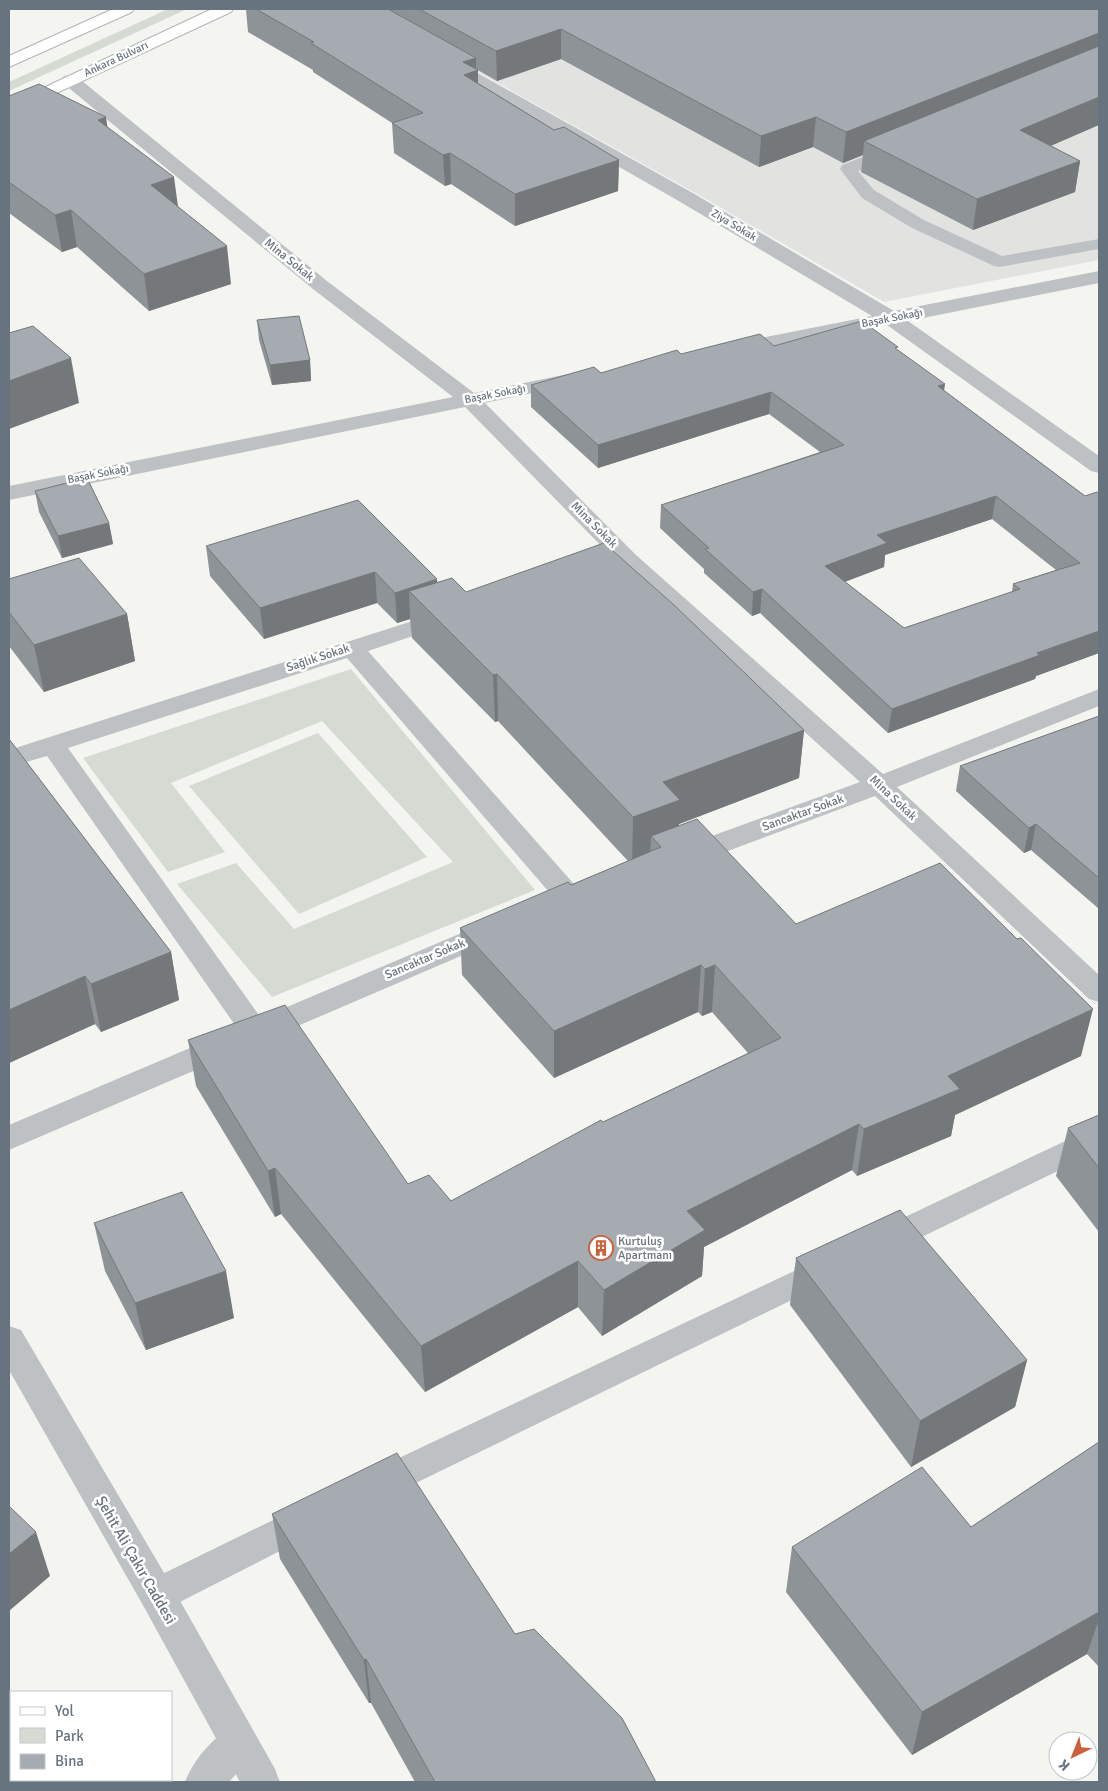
<svg xmlns="http://www.w3.org/2000/svg" width="1108" height="1791" viewBox="0 0 1108 1791" font-family="Signika,sans-serif">
<rect width="100%" height="100%" fill="#f4f4f1"/>
<path fill="#e2e3e1" d="M364,9h735v251l-215,42 -187,-108z"/>
<g fill="#d5dad3">
<path d="M168,9h19l-178,82v-9z"/>
<path d="M351,669l184,221 -263,107 -95,-113 59,-21 58,66 159,-67 -131,-141 -151,62 54,69 -57,20 -85,-114z"/>
<path d="M318,733l109,124 -128,57 -110,-128z"/>
</g>
<g fill="none" stroke-linecap="round" stroke-linejoin="round">
<defs>
<g id="secondary">
<path d="M113,9h21l-2,3 -123,55v-11z"/>
<path d="M212,9h21l-2,3 -222,103v-11z"/>
</g>
</defs>
<use href="#secondary" stroke="#b0b4b8" stroke-width="2"/>
<path fill="#bec1c4" fill-rule="evenodd" d="M893,145l6,2 2,3 -2,3 -41,18 16,19 50,30 78,36 97,-17v10l-99,18 -6,-1 -82,-38 -50,-30 -22,-29 2,-4z"/>
<g fill="#bec1c4" fill-rule="evenodd">
<path d="M445,55l246,137 203,119 205,-40v12l-191,38 191,135v17l-8,-2 -204,-146 -154,30 -7,-2 -3,-4 3,-4 146,-29 -195,-116 -238,-136 -2,-4 2,-4z"/>
<path d="M70,75l6,1 251,205 147,112 94,-19 7,2 3,4 -3,4 -90,19 151,152 247,219 216,-85v17l-202,81 202,188v27l-10,-3 -214,-203 -179,67 -10,2 -10,-2 -3,-7 3,-7 184,-67 -240,-217 -155,-158 -456,93v-14l444,-89 -140,-108 -249,-205 -3,-4 3,-4z"/>
<path d="M447,610l8,2 4,5 -4,5 -87,29 213,241 4,7 -4,7 -10,3 -10,-3 -214,-248 -279,90 193,270 224,-95 10,-3 10,3 4,7 -4,7 -496,213v-25l228,-97 -190,-272 -38,11v-17z"/>
<path d="M1099,1125v26l-208,101 -11,4 -11,-4 -5,-9 5,-9z"/>
<path d="M828,1255l11,4 5,9 -5,9 -452,220 -12,4 -12,-4 -6,-11 6,-11z"/>
<path d="M310,1502l13,5 5,11 -5,11 -153,78 -13,5 -13,-5 -5,-12 5,-12z"/>
<path d="M238,1724l14,6 5,13 -5,13 -23,26h-44c8,-22 31,-49 53,-58z"/>
</g>
<path fill="#bec1c4" fill-rule="evenodd" d="M9,1326l12,4 149,253 105,186 5,13h-40l-96,-175 -135,-237z"/>
<use href="#secondary" fill="#fff" fill-rule="evenodd"/>
</g>
<g fill="#8e9397" fill-rule="evenodd">
<path d="M246,9h853l-48,137 29,15 -5,31 -102,38 -112,-58 2,-17 -20,8 -30,-16 -54,20 -198,-108 -64,22 -21,-12 2,1v13l76,47 65,30 -1,31 -103,35 -64,-42 -6,2 -51,-33 -2,-30 -79,-51v-2l-65,-38z"/>
<path d="M9,96l98,31 71,80 53,77 -82,27 -72,-64 -15,5 -53,-39z"/>
<path d="M257,320l53,40 1,21 -39,4 -13,-45z"/>
<path d="M774,346l124,4 46,41 141,105 14,-3v160l-63,23 -1,3 -147,54 -128,-120 -8,3 -48,-43v-4l-44,-41 1,-23 159,-53 -51,-38 -171,54 -67,-61v-22l70,-12 80,-19zM992,519l64,51 -43,14 -1,8 -108,36 -59,-46 39,-15 1,-12z"/>
<path d="M35,491l74,32 4,21 -51,14 -23,-46z"/>
<path d="M206,546l231,36 29,10 338,138 -5,48 -120,46v2l117,98 285,132 -126,59 -4,21 -94,40 -5,-6 -148,77 -2,29 -100,60 -24,-29 -153,85 -144,-178 -6,3 -79,-131 -8,-46 220,144 43,17 152,-79 145,-69 -36,-41 -10,4 -4,-4 -144,66 -92,-103 -2,-47 111,-43 57,-24 -130,-140 -3,1 -83,-84 -2,-19 -13,4 -20,-20 -113,36 -54,-63z"/>
<path d="M9,579l118,35 8,47 -91,31 -35,-46z"/>
<path d="M1099,716v193l-68,-59 -7,3 -68,-62 4,-25z"/>
<path d="M9,739l162,213 8,48 -78,32 -6,-8 -86,39z"/>
<path d="M1099,1115v117l-43,-56 12,-48z"/>
<path d="M94,1223l140,95 -88,32 -41,-79z"/>
<path d="M796,1258l231,102 -12,47 -104,60 -121,-162z"/>
<path d="M1099,1442v225l-12,-13 -175,101 -126,-163 6,-45 179,-20z"/>
<path d="M272,1514l243,120 141,148h-241l-44,-79h-2l-89,-144z"/>
</g>
<g fill="#74787b">
<path d="M561,29v30l-64,22 -1,-30z"/>
<path d="M1099,33v28l-235,80 -1,14 -20,8 3,-31z"/>
<path d="M476,58v12h2v30l-14,5 -1,-43z"/>
<path d="M1099,97v28l-83,36 4,-31z"/>
<path d="M106,117l5,36 -13,-33z"/>
<path d="M816,117l-3,30 -54,20 2,-31z"/>
<path d="M450,153l1,31 -6,2 -2,-31z"/>
<path d="M619,160l-1,31 -103,35v-32z"/>
<path d="M1080,161l-5,31 -102,38 4,-31z"/>
<path d="M174,177l5,37 -28,-29z"/>
<path d="M71,210l6,37 -15,5 -7,-37z"/>
<path d="M227,246l4,38 -82,27 -5,-37z"/>
<path d="M71,358l8,45 -70,26v-48z"/>
<path d="M310,360l1,21 -39,4 -2,-20z"/>
<path d="M945,384l-3,23 -4,-21z"/>
<path d="M771,392l-2,22 -171,54v-23z"/>
<path d="M996,496l-4,23 -107,36 -1,12 -62,23 3,-24 52,-31z"/>
<path d="M109,523l4,21 -51,14 -4,-22z"/>
<path d="M375,572l2,31 -113,36 -4,-31z"/>
<path d="M437,579l2,31 -30,-19 1,28 -13,4 -2,-30z"/>
<path d="M762,589l-2,24 -8,3 1,-24z"/>
<path d="M127,614l8,47 -91,31 -10,-47z"/>
<path d="M1099,631v22l-63,23 -1,3 -147,54 4,-24 145,-56z"/>
<path d="M497,674l1,47 -3,1 -2,-47z"/>
<path d="M804,730l-5,48 -120,46 -2,24 -16,-1 -10,-11 -1,22 -18,6 1,-47 30,-35z"/>
<path d="M1036,824l-5,26 -7,3 5,-25z"/>
<path d="M171,952l8,48 -78,32 -10,-48z"/>
<path d="M701,965l-3,47 -144,66v-47z"/>
<path d="M715,965l-3,47 -10,4 3,-47z"/>
<path d="M85,976l10,48 -86,39v-53z"/>
<path d="M1093,1009l-12,47 -126,59 -4,21 -94,40 7,-47 84,-53z"/>
<path d="M859,1124l-7,46 -148,77 -2,29 -100,60 2,-46 83,-79z"/>
<path d="M275,1168l6,46 -6,3 -7,-46z"/>
<path d="M578,1261v46l-153,85 -4,-46z"/>
<path d="M226,1271l8,47 -88,32 -11,-47z"/>
<path d="M1027,1360l-12,47 -104,60 9,-46z"/>
<path d="M36,1532l14,44 -41,35v-57z"/>
<path d="M1099,1612v7l-12,35 -175,101 10,-43z"/>
<path d="M366,1659l5,44h-2l-5,-43z"/>
</g>
<g fill="#a5abb0" stroke="#74787b" fill-rule="evenodd">
<path d="M256,9h132l88,49 -13,4 15,8 -14,5 90,55 10,-3 55,33 -104,34 -65,-41 -7,2 -51,-32 31,-10 -112,-70 3,-1z"/>
<path d="M419,9h680v24l-253,99 -30,-15 -55,19 -200,-107 -65,22z"/>
<path d="M1099,46v51l-79,33 60,31 -103,38 -113,-58z"/>
<path d="M39,84l67,33 -8,3 76,57 -23,8 76,61 -83,28 -73,-64 -16,5 -46,-33v-86z"/>
<path d="M299,316l11,44 -40,5 -13,-45z"/>
<path d="M862,321l36,26 -3,1 50,36 -7,2 147,110 12,-4 2,1v138l-62,22 3,2 -148,54 -130,-120 -9,3 -48,-43 4,-1 -48,-43 183,-60 -73,-53 -173,53 -67,-60 63,-18 7,6 76,-23 4,4 79,-20 14,12zM996,496l84,67 -67,21 7,5 -116,39 -79,-62 62,-23 -10,-8z"/>
<path d="M33,326l38,32 -62,23v-48z"/>
<path d="M87,478l22,45 -51,13 -23,-45z"/>
<path d="M358,500l79,79 -42,14 -20,-21 -115,36 -54,-62z"/>
<path d="M604,543l70,62 130,125 -141,52 17,18 -47,17 -136,-143 -4,1 -84,-84 43,-13 14,14z"/>
<path d="M79,558l48,56 -93,31 -25,-33v-33z"/>
<path d="M1099,716v162l-63,-54 -7,4 -69,-62z"/>
<path d="M9,739l162,213 -80,32 -6,-8 -76,34z"/>
<path d="M697,819l99,105 144,-61 77,76 4,-1 72,71 -145,67 12,13 -96,40 -5,-5 -172,87 18,19 -101,60 -26,-29 -157,85 -146,-178 -7,3 -80,-131 97,-35 123,179 21,-9 22,26 150,-81 2,2 178,-84 -66,-73 -10,4 -4,-4 -147,66 -94,-103 108,-46 3,3 90,-38 -10,-11z"/>
<path d="M1099,1115v53l-31,-40z"/>
<path d="M182,1192l44,79 -91,32 -41,-80z"/>
<path d="M900,1210l127,150 -107,61 -124,-163z"/>
<path d="M1099,1442v170l-177,100 -130,-165 130,-80 49,60z"/>
<path d="M397,1453l118,181 19,-5 88,89 34,64h-221l-69,-123 -2,1 -92,-146z"/>
<path d="M9,1506l27,26 -27,22z"/>
</g>
<defs>
<symbol id="building-ring" viewBox="-11 -11 22 22"><circle r="9.5" fill="#fff" stroke="#cb603a" stroke-width="1.5"/><path d="M-4-6H4V6H1V3H-1V6H-4ZM-2.5-4.3h1.7v1.8h-1.7ZM.8-4.3h1.7v1.8H.8ZM-2.5-1h1.7V.8h-1.7ZM.8-1h1.7V.8H.8Z" fill="#cb603a"/></symbol>
</defs>
<g fill-rule="evenodd">
<use href="#building-ring" x="587" y="1234" width="28" height="28"/>
</g>
<g text-anchor="middle" dominant-baseline="central" stroke-width="5" stroke-linejoin="round" paint-order="stroke">
<g font-size="11" fill="#67737e" stroke="#fff">
<text transform="translate(116 59) rotate(-25)">Ankara Bulvarı</text>
<text transform="translate(734 225) rotate(31)">Ziya Sokak</text>
<text transform="translate(892 318) rotate(-11)">Başak Sokağı</text>
<text transform="translate(495 394) rotate(-11)">Başak Sokağı</text>
<text transform="translate(98 474) rotate(-11)">Başak Sokağı</text>
</g>
<g font-size="12" fill="#67737e" stroke="#fff">
<text transform="translate(289 260) rotate(39)">Mina Sokak</text>
<text transform="translate(594 525) rotate(45)">Mina Sokak</text>
<text transform="translate(318 658) rotate(-18)">Sağlık Sokak</text>
<text transform="translate(893 798) rotate(43)">Mina Sokak</text>
<text transform="translate(803 813) rotate(-20)">Sancaktar Sokak</text>
<text transform="translate(425 959) rotate(-23)">Sancaktar Sokak</text>
</g>
<g font-size="12" fill="#67737e" stroke="#fff" text-anchor="start">
<text x="618" y="1241">Kurtuluş<tspan x="618" dy="14">Apartmanı</tspan></text>
</g>
<g font-size="15" fill="#67737e" stroke="#fff">
<text transform="translate(136 1560) rotate(60)">Şehit Ali Çakır Caddesi</text>
</g>
</g>
<rect width="1108" height="1791" fill="none" stroke="#67737e" stroke-width="20"/>
<rect x="10" y="1691" width="162" height="90" fill="#ffffff" stroke="#c2c7cb"/>
<rect x="20" y="1707" width="25" height="8" fill="#ffffff" stroke="#c2c7cb"/>
<text x="55" y="1716" font-size="15" fill="#67737e">Yol</text>
<rect x="20" y="1728" width="25" height="15" fill="#d5dad3" stroke="#c2c7cb"/>
<text x="55" y="1741" font-size="15" fill="#67737e">Park</text>
<rect x="20" y="1754" width="25" height="15" fill="#a5abb0" stroke="#c2c7cb"/>
<text x="55" y="1766" font-size="15" fill="#67737e">Bina</text>
<g transform="translate(1073 1756) rotate(223)"><circle r="24" fill="#ffffff" stroke="#c2c7cb"/>
<path d="M0-4L9 19L0 12L-9 19Z" fill="#cb603a"/>
<text y="-8" font-size="14" font-weight="bold" text-anchor="middle" fill="#67737e">K</text>
</g>
</svg>
